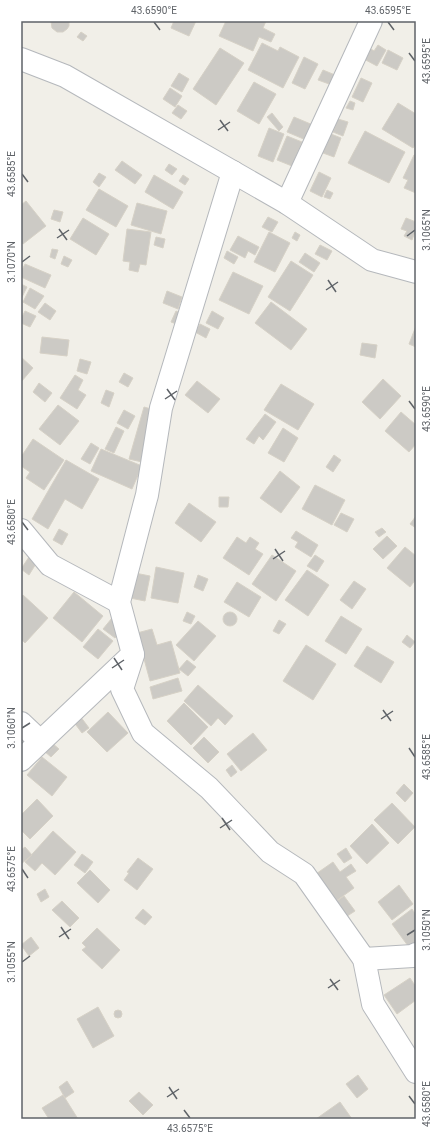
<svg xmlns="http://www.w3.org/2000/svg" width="437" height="1140" viewBox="0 0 437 1140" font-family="Roboto,sans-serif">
<rect width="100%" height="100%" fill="#f1efe8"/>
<g fill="#cccac5" stroke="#d6d1c6">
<path d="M51,21h18v5l-2,3 -4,3h-6l-5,-4z"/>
<path d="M174,21h22l-7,15 -18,-8z"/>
<path d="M226,21h40l-3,7 12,6 -4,8 -12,-5 -6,14 -34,-15z"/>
<path d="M81,32l6,4 -4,5 -6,-4z"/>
<path d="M262,43l16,8 2,-4 19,10 -16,31 -35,-18z"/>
<path d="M378,45l8,5 -9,16 -15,-8 6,-11 6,4z"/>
<path d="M220,48l24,15 -28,42 -23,-16z"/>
<path d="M388,50l15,8 -6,12 -15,-7z"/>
<path d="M304,57l14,7 -13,25 -13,-6z"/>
<path d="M323,70l12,5 -3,10 -14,-5z"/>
<path d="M179,73l10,6 -7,13 -11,-6z"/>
<path d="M361,78l11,5 -9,19 -11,-5z"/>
<path d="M254,82l22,12 -17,30 -22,-13z"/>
<path d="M170,88l12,8 -7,11 -12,-8z"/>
<path d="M350,101l5,2 -2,7 -7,-2z"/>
<path d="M398,103l18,11v30l-3,4 -31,-19z"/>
<path d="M178,105l9,6 -6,8 -9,-6z"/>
<path d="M272,113l11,14 -4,4 -12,-14z"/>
<path d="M294,117l19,8 -7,15 -19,-8z"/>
<path d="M338,119l10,3 -5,14 -10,-4z"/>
<path d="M269,128l15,6 -11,28 -15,-6z"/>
<path d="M365,131l40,21 -16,31 -41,-20z"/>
<path d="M331,134l10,4 -7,19 -11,-4z"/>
<path d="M287,136l15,6 -10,24 -15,-6z"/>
<path d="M414,155h2v38l-12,-5 4,-8 -5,-2z"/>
<path d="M122,161l20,14 -7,9 -20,-14z"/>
<path d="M169,164l8,5 -5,6 -7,-5z"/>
<path d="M319,172l12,6 -9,19 -12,-6z"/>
<path d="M99,173l7,4 -7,10 -6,-5z"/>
<path d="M154,175l29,17 -10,17 -28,-17z"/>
<path d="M183,175l6,4 -4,6 -6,-4z"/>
<path d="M99,189l29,17 -12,21 -30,-17z"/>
<path d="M327,190l6,3 -3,6 -6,-2z"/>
<path d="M26,201l20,25 -23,18 -2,-2v-37z"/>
<path d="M137,203l30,8 -6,23 -30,-9z"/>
<path d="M54,210l9,2 -3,10 -9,-3z"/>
<path d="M268,217l10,5 -6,10 -10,-5z"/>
<path d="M83,218l26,16 -13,21 -26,-16z"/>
<path d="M406,218l10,4v7l-4,11 -8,-4 3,-5 -6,-2z"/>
<path d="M127,229l24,3 -5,33 -6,-1 -2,8 -9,-2 1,-8 -7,-1z"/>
<path d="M269,232l21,11 -15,29 -21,-10z"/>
<path d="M295,232l5,3 -3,6 -5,-3z"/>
<path d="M238,236l21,11 -4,8 -7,-4 -3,7 -15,-8z"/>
<path d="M156,237l9,2 -2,9 -9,-3z"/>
<path d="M320,245l12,6 -5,9 -12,-6z"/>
<path d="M52,249l6,1 -3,9 -5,-2z"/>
<path d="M227,251l11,6 -4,7 -10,-6z"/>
<path d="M305,253l15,10 -6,9 -15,-10z"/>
<path d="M64,256l8,4 -4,7 -7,-3z"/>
<path d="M291,261l22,14 -23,36 -22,-14z"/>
<path d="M25,264l26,11 -6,13 -24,-11v-5z"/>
<path d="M233,272l30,14 -14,28 -30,-14z"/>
<path d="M21,284l6,3 -6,12z"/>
<path d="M30,288l14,8 -9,13 -12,-7z"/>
<path d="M167,291l15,6 -4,12 -15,-6z"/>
<path d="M271,302l36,27 -16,21 -36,-27z"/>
<path d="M45,303l11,8 -6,9 -12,-8z"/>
<path d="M25,311l11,5 -6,11 -9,-4v-4z"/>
<path d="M176,311l8,4 -5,10 -8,-3z"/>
<path d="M212,311l12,7 -6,11 -12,-6z"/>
<path d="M200,324l10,5 -4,9 -11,-6z"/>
<path d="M416,326v21l-7,-3z"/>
<path d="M42,337l27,3 -2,16 -27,-3z"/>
<path d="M362,343l15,2 -2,13 -15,-3z"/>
<path d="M21,357l12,11 -12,14z"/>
<path d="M80,359l11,3 -4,12 -10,-3z"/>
<path d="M124,373l9,5 -5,9 -9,-5z"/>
<path d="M75,375l8,5 -5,10 8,5 -9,14 -17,-11z"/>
<path d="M383,379l18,17 -21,23 -18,-17z"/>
<path d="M197,381l23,18 -12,14 -23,-18z"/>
<path d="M39,383l13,10 -7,9 -12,-10z"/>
<path d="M281,384l33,20 -16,26 -34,-20z"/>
<path d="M106,390l8,3 -5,14 -8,-4z"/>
<path d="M58,405l21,16 -19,24 -21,-16z"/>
<path d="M144,407l14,4 -16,51 -13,-3z"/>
<path d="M124,410l11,6 -7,13 -11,-6z"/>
<path d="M401,412l15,13v19l-7,8 -24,-21z"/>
<path d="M265,414l11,8 -13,18 -4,-4 -5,8 -8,-5z"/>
<path d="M116,427l8,4 -10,22 -9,-4z"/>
<path d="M283,428l15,10 -14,24 -16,-9z"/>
<path d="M33,439l31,21 -20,30 -18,-12 4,-6 -9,-6v-9z"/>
<path d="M91,443l8,5 -9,16 -9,-5z"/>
<path d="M101,449l41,17 -10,23 -41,-18z"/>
<path d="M334,455l7,5 -8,12 -7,-5z"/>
<path d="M66,460l33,19 -17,30 -17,-10 -17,30 -16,-10z"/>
<path d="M280,471l20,16 -19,26 -21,-15z"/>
<path d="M315,485l30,15 -13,25 -30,-16z"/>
<path d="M219,497h10l-1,10h-9z"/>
<path d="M189,503l27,19 -15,20 -26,-19z"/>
<path d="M341,513l13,6 -7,13 -13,-7z"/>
<path d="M416,516v12l-6,-4z"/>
<path d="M382,528l4,4 -7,5 -4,-5z"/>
<path d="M59,529l9,5 -6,11 -9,-5z"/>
<path d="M296,531l22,14 -7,12 -16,-10 3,-5 -7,-4z"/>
<path d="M387,536l10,10 -14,13 -10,-10z"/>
<path d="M237,537l9,6 4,-6 9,6 -4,6 8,5 -14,21 -26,-17z"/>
<path d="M405,547l11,9v23l-6,8 -23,-19z"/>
<path d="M272,555l24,16 -20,30 -24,-17z"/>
<path d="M315,555l9,6 -7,11 -10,-6z"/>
<path d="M29,557l8,5 -8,13 -8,-6z"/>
<path d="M156,567l28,6 -6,30 -27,-5z"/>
<path d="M307,570l22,15 -21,31 -23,-16z"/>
<path d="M135,573l15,3 -5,25 -15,-3z"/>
<path d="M198,575l10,4 -5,12 -9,-4z"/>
<path d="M354,581l12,8 -14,20 -12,-9z"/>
<path d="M237,582l24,15 -12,20 -25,-15z"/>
<path d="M74,592l29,24 -21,26 -29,-24z"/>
<path d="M23,595l25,23 -23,25 -4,-4v-42z"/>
<circle cx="230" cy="619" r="7"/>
<path d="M187,612l8,4 -4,8 -8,-3z"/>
<path d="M341,616l21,13 -16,25 -21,-13z"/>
<path d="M112,618l12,10 -9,10 -12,-9z"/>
<path d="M279,620l7,4 -7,10 -6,-3z"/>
<path d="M198,621l18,15 -22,25 -18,-16z"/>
<path d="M98,629l15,12 -15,18 -15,-12z"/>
<path d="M152,629l5,16 14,-4 9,32 -30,8 -13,-48z"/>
<path d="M407,635l8,7 -5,6 -8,-6z"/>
<path d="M306,645l30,19 -23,36 -30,-19z"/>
<path d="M367,646l27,16 -13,21 -27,-17z"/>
<path d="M187,660l9,7 -8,9 -9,-7z"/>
<path d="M178,678l4,13 -29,8 -3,-12z"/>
<path d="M198,685l35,31 -8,9 -7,-7 -7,8 -27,-25z"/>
<path d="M184,703l24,24 -17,18 -24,-24z"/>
<path d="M108,712l20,21 -21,19 -20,-20z"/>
<path d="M80,716l9,12 -7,5 -9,-12z"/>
<path d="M253,733l14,17 -26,21 -14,-17z"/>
<path d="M204,737l15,15 -11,11 -15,-15z"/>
<path d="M52,743l7,6 -8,8 -7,-6z"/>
<path d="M42,757l25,20 -15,19 -25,-21z"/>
<path d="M232,765l5,7 -6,5 -5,-7z"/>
<path d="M404,784l9,9 -8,9 -9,-9z"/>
<path d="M37,799l16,17 -23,23 -9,-9v-15z"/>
<path d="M392,803l23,24 -17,17 -24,-24z"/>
<path d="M372,824l17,19 -22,21 -17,-18z"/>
<path d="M53,831l23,21 -21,23 -13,-12 -7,8 -10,-9z"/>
<path d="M25,847l7,8 -11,9v-14z"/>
<path d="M346,848l6,10 -8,5 -7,-9z"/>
<path d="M82,854l11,8 -8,11 -11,-8z"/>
<path d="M138,858l15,11 -16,21 -13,-10 5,-7 -2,-1z"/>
<path d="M333,862l7,10 11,-8 5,7 -10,6 8,11 -22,16 -19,-28z"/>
<path d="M90,870l20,20 -12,13 -21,-20z"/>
<path d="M399,885l14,19 -21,16 -14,-18z"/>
<path d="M45,889l4,8 -8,5 -4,-8z"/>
<path d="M344,896l11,15 -14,9 -10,-15z"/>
<path d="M62,901l17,17 -9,9 -18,-17z"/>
<path d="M143,909l9,8 -7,8 -10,-7z"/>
<path d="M412,909l4,6v31l-5,4 -19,-26z"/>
<path d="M97,928l23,22 -18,19 -20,-19 4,-3 -4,-4z"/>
<path d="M31,937l8,11 -10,8 -8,-11z"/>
<path d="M410,978l6,9v13l-19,14 -13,-19z"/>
<path d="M98,1007l16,29 -21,12 -16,-29z"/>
<circle cx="118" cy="1014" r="4"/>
<path d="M358,1075l10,14 -11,9 -11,-14z"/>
<path d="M67,1081l7,11 -9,6 -6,-11z"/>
<path d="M139,1092l14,13 -10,10 -14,-14z"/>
<path d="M63,1095l15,24h-29l-7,-11z"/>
<path d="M340,1102l12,17h-36z"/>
</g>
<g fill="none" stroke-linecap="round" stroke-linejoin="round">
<defs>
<g id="minor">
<path d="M21,59l44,17 222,127 85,57 44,12"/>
<path d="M287,203l84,-182"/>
<path d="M21,530l29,35 69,37"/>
<path d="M133,655l-11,34 21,44 66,55 61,64 34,22 60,85 9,45 43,68"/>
<path d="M21,723l19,18"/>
<path d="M21,760l112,-106 -14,-52 25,-96 3,-11 14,-87 72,-236"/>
<path d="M364,959l49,-3 3,-2"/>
</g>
</defs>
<use href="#minor" stroke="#b5b8bc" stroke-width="24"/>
<use href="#minor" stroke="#fff" stroke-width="22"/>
</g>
<path fill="none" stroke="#5f6368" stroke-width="1.5" d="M154,22l6,8M388,22l6,8M409,53l6,8M220,120l8,11M218,130l12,-8M22,174l6,8M59,229l8,11M407,236l8,-6M57,238l12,-8M22,262l8,-6M328,280l8,12M326,290l12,-8M167,389l8,11M165,399l12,-8M409,401l6,8M22,522l6,8M275,549l8,12M273,559l12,-8M114,658l8,12M112,668l12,-8M383,710l8,11M381,719l12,-8M22,728l8,-5M409,748l6,9M222,818l8,12M220,828l12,-8M22,869l6,9M61,927l8,12M407,935l8,-5M59,937l12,-8M22,962l8,-6M330,979l8,11M328,988l12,-8M169,1087l8,12M409,1096l6,8M167,1097l12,-8M184,1110l6,8"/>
<rect width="437" height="1140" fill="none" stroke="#ffffff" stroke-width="44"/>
<rect x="22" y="22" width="393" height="1096" fill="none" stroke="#5f6368" stroke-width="1.5"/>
<g font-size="10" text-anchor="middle" fill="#5f6368">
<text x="154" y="14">43.6590°E</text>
<text x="388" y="14">43.6595°E</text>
<text transform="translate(426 61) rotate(-90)" y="4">43.6595°E</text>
<text transform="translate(11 174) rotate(-90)" y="4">43.6585°E</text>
<text transform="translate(426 230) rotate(-90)" y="4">3.1065°N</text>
<text transform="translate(11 262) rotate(-90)" y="4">3.1070°N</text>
<text transform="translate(426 409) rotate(-90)" y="4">43.6590°E</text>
<text transform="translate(11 522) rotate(-90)" y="4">43.6580°E</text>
<text transform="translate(11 728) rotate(-90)" y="4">3.1060°N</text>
<text transform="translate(426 757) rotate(-90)" y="4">43.6585°E</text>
<text transform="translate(11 869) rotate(-90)" y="4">43.6575°E</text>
<text transform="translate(426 930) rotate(-90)" y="4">3.1050°N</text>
<text transform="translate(11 962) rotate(-90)" y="4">3.1055°N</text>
<text transform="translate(426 1104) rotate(-90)" y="4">43.6580°E</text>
<text x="190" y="1132">43.6575°E</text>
</g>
</svg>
